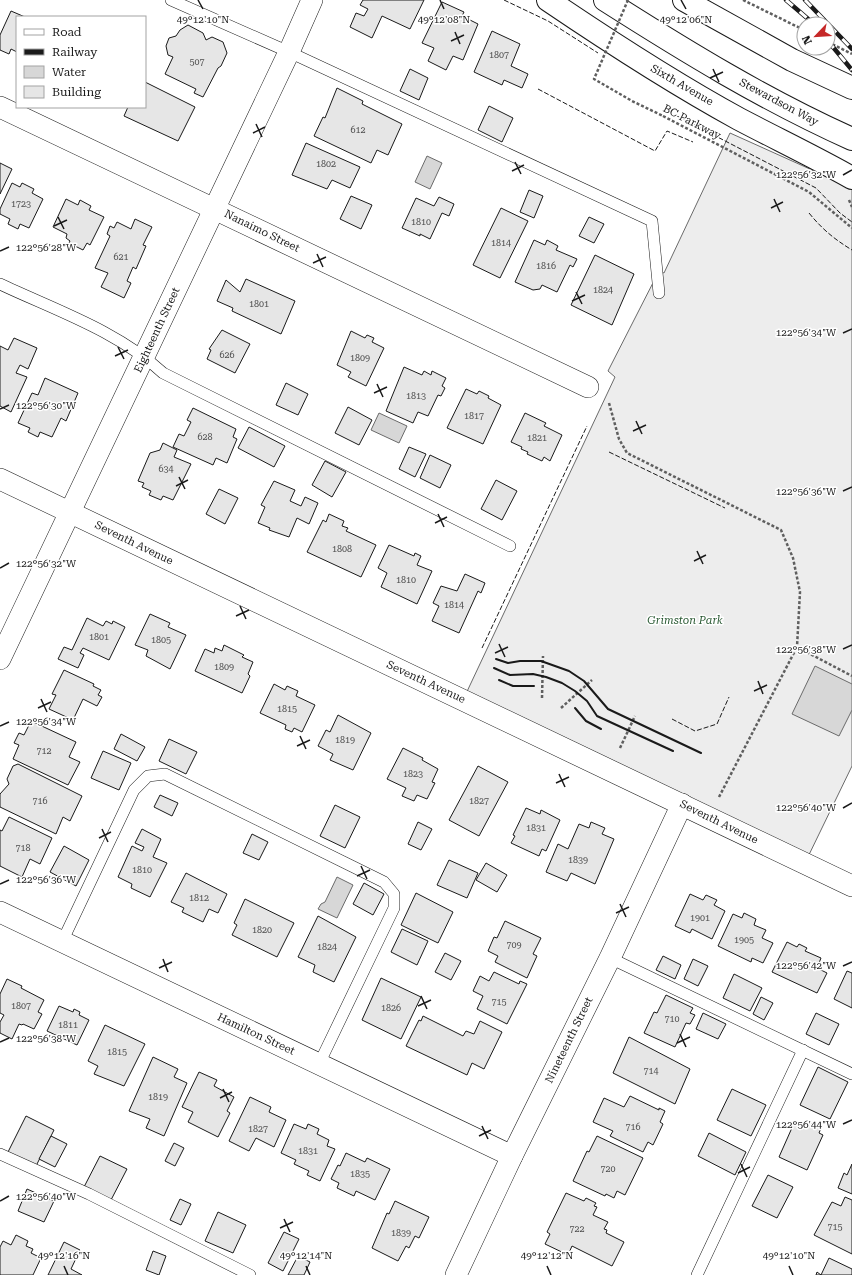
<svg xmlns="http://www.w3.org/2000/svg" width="852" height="1275" viewBox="0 0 852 1275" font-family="'Roboto Serif',serif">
<rect width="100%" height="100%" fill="#fff"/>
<path fill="#ededed" stroke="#6a6a6a" d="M730,133l122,55v578l-47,97 -342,-163 152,-323 -7,-6 51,-100 5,2z"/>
<g fill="#d7d7d7" stroke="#6a6a6a">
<path d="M427,156l15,7 -12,26 -15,-7z"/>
<path d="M379,413l28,13 -8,17 -28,-13z"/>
<path d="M815,666l37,18v26l-13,26 -47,-22z"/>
<path d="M337,877l16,8 -16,33 -19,-9 3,-5 4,-2z"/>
</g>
<g fill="#e6e6e6" stroke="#1a1a1a">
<path d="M363,0h61l-14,29 -28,-13 -10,22 -22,-11 6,-14 8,3 4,-7 -8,-4z"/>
<path d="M442,2l22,10 -2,4 16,8 -15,36 -10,-4 -7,14 -18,-9 6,-13 -12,-5z"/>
<path d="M11,11l14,6h-8v35l-6,-3 -2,5 -9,-4v-15z"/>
<path d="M188,25l15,8 3,7 6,-3 11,5 4,11 -6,13 -3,2 -15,29 -9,-4 2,-4 -31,-15 8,-17 -5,-2 -2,-9 3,-8 7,-2 4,-6z"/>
<path d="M492,31l28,13 -9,22 17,8 -6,14 -18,-8 -2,5 -28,-13z"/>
<path d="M410,69l18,9 -9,22 -19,-9z"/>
<path d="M145,82l50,25 -17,34 -54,-25 4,-9h17z"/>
<path d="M337,88l26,13 -1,3 40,20 -14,31 -11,-5 -6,13 -57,-27 9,-19 2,1z"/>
<path d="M489,106l24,12 -11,24 -24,-12z"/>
<path d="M306,143l54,24 -10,21 -18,-8 -5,9 -35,-14z"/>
<path d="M0,163l12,6 -12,25z"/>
<path d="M12,183l8,4 2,-4 12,6 -2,4 11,6 -14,29 -9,-4 -2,5 -10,-5 2,-5 -10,-5v-5z"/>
<path d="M529,190l14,6 -9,22 -14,-6z"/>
<path d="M351,196l21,9 -11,24 -21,-10z"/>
<path d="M439,197l15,7 -5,12 -7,-3 -12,26 -10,-5v2l-18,-8 14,-30 18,8z"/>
<path d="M66,199l12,6 2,-5 11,6 -2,4 15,7 -14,28 -3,-2 -4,7 -14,-7 1,-2 -4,-3 1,-4 -14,-7z"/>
<path d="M501,208l27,13 -28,57 -27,-13z"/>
<path d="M589,217l15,7 -10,19 -15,-7z"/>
<path d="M135,219l17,8 -9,18 3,1 -10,23 -3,-2 -6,14 4,2 -7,15 -23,-11 7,-14 -13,-5 15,-32 -3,-2 3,-8 4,2 3,-6 14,7z"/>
<path d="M534,240l11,5 2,-5 11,6 -2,4 21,9 -4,8 -3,-2 -13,27 -15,-7 -2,4 -7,1 -18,-8z"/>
<path d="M595,255l39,19 -22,51 -41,-20z"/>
<path d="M246,279l49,22 -14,33 -49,-23 1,-3 -16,-7 9,-21 14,12z"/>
<path d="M222,330l28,14 -15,29 -28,-14 4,-9 -2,-1z"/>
<path d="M351,331l14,7 2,-3 7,3 -2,4 12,6 -18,38 -18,-9 3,-5 -14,-7z"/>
<path d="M14,338l23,10 -9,21 -8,-4 -4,8 11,4 -16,35 -11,-6v-60l8,4z"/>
<path d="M404,367l18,8 2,-4 7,4 1,-4 14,7 -4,8 3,2 -4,8 -3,-1 -10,21 -10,-4 -5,11 -27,-12z"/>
<path d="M45,378l33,15 -12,28 -5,-3 -9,19 -12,-5 -2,5 -10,-5 2,-4 -12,-5 14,-30 6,2z"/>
<path d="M286,383l22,11 -10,21 -22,-10z"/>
<path d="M466,389l11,5 2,-3 10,5 -1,2 13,7 -18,39 -36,-16z"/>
<path d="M348,407l24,13 -13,25 -24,-12z"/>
<path d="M193,408l43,21 -3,8 4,2 -10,24 -11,-5 -3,7 -40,-18 6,-13 5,2 7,-14 -4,-2z"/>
<path d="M525,413l21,10 -2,3 18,9 -12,26 -6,-4 -2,4 -15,-7 1,-2 -7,-3 1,-2 -11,-5z"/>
<path d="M249,427l36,19 -11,21 -36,-19z"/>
<path d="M163,443l14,7 -3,7 17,7 -18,36 -10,-4 -2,4 -12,-5 2,-4 -9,-4 2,-4 -6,-2 12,-28 10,-3z"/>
<path d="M409,447l17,7 -11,23 -16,-8z"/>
<path d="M430,455l21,10 -11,23 -20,-10z"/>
<path d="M325,461l21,11 -14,25 -20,-12z"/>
<path d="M496,480l21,11 -15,29 -21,-11z"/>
<path d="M274,481l21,9 -5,11 11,5 4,-9 13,6 -9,21 -12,-6 -8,19 -20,-7 1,-2 -12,-5 7,-16 -4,-2z"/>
<path d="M219,489l19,9 -13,26 -19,-10z"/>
<path d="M329,514l15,7 -2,5 6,2 -2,3 30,14 -15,32 -54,-25 16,-32 3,2z"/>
<path d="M389,545l25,11 1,-3 6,3 -4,9 15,6 -15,33 -36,-17 6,-14 -9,-5z"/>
<path d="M465,574l20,9 -4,10 -3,-2 -19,42 -27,-12 7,-15 -6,-3 8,-17 16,5z"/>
<path d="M150,614l20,9 -2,4 18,8 -16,34 -24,-13 2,-6 -13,-5z"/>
<path d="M87,618l16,8 3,-5 6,3 1,-3 12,6 -16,33 -26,-12 -3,5 4,2 -6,13 -20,-9 6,-12 8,3z"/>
<path d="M224,645l20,10 -2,2 11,5 -5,12 2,2 -8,17 -47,-22 10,-22 9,4 1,-5 7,3z"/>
<path d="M64,670l30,14 -1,2 8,4 -3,5 4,2 -5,9 -14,-7 -10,21 -24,-11 7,-14 -4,-1z"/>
<path d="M274,684l11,6 2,-4 11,5 -2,5 19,9 -13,27 -8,-4 -2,4 -7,-3 1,-4 -26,-12z"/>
<path d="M338,715l33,18 -18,37 -23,-10 3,-6 -15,-8 8,-16 4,2z"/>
<path d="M31,721l45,21 -7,15 11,5 -12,23 -55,-26 6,-14 -5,-2 5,-10 5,2z"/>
<path d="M121,734l24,13 -8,14 -23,-12z"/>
<path d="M169,739l28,13 -11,22 -27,-13z"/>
<path d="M403,748l20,10 -1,2 16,9 -6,13 3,1 -8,16 -10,-4 -3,6 -12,-5 4,-8 -19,-9z"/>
<path d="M103,751l28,12 -12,27 -28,-12z"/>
<path d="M18,764l64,32 -12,25 -7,-4 -7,17 -56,-27v-13l9,-10 -2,-5 6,-13z"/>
<path d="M478,766l30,16 -29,54 -30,-16z"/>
<path d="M160,795l18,8 -6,13 -18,-9z"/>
<path d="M335,805l25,12 -15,31 -25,-12z"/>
<path d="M526,808l14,6 1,-4 19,10 -14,31 -4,-2 -3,7 -28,-13 4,-7 -2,-1z"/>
<path d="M9,817l43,21 -12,26 -10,-5 -8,18 -22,-11v-36l2,1z"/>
<path d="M418,822l14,7 -11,21 -13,-6z"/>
<path d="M591,822l14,6 -3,6 12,5 -19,45 -24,-11 -4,8 -21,-9 12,-28 10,5 11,-25 10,4z"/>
<path d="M142,829l19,10 -8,18 14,6 -17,34 -19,-9 1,-4 -14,-7 14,-31 10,5 2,-4 -9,-4z"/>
<path d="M252,834l16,8 -9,18 -16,-7z"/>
<path d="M64,846l25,14 -13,26 -26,-14z"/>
<path d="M449,860l29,13 -11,25 -30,-13z"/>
<path d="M486,863l21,12 -10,17 -21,-12z"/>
<path d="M186,873l41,21 -9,19 -9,-4 -6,13 -21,-10 2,-4 -13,-6z"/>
<path d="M364,883l20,11 -11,21 -20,-11z"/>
<path d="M416,893l37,19 -15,31 -37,-18z"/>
<path d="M690,894l13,6 3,-5 11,5 -3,5 11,6 -13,28 -20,-10 -2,4 -15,-7z"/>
<path d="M245,899l49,24 -17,34 -45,-22 5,-10 -3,-2z"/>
<path d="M744,913l12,6 -2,6 12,5 -4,8 11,5 -10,20 -11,-5 -1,4 -33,-16 15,-32 9,4z"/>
<path d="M318,916l38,21 -22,45 -21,-10 2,-7 -17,-8z"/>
<path d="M505,921l36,17 -8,16 4,2 -10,22 -32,-16 3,-6 -10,-5 6,-14 3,1z"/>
<path d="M402,929l26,12 -11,24 -26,-13z"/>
<path d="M787,942l10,5 2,-3 8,4 -2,3 16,7 -4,10 10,5 -10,20 -45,-21z"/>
<path d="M445,953l16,8 -10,19 -16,-8z"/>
<path d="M663,956l18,9 -6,14 -19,-9z"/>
<path d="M693,959l15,7 -10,20 -14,-7z"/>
<path d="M847,971l5,2v35l-18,-9z"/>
<path d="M494,972l25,12 1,-3 7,3 -20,40 -30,-15 6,-13 -10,-5 7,-15 9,5z"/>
<path d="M734,974l28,14 -12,23 -27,-13z"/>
<path d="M381,978l40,19 -20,42 -39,-19z"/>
<path d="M7,979l15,7 -1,2 23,12 -6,12 4,2 -8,15 -11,-5 -1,1 -3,-1 -7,15 -12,-6v-11l4,-7 -4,-2v-19z"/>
<path d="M666,995l27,13 -3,5 5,2 -5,9 -4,-1 -11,24 -31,-14 10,-21 3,1z"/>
<path d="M761,997l12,6 -9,17 -11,-6z"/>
<path d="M59,1006l14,6 1,-3 6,3 -1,3 10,5 -12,25 -30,-14z"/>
<path d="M703,1013l23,11 -8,15 -22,-10z"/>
<path d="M816,1013l23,11 -10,21 -23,-11z"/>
<path d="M423,1016l40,20 3,-5 8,3 6,-13 22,11 -18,37 -12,-6 -5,12 -61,-29 13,-26 2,1z"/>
<path d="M105,1025l40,19 -21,42 -30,-12 4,-8 -10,-5z"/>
<path d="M629,1037l61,32 -15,35 -62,-31z"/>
<path d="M153,1057l25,12 -4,8 13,6 -23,53 -18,-8 4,-9 -21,-8z"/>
<path d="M818,1067l30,15 -18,37 -30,-14z"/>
<path d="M199,1072l18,8 -3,6 20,11 -7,14 3,2 -12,24 -30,-15 5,-10 -11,-5z"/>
<path d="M732,1089l34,16 -15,31 -34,-16z"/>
<path d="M630,1096l29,14v-2l6,3 -5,11 3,2 -10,21 -5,-3 -5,10 -33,-16 3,-5 -20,-9 11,-24 20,9z"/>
<path d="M250,1097l21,10 -2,5 17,8 -12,27 -18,-9 -7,13 -20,-10z"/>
<path d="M26,1116l28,14 -18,36 -28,-14z"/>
<path d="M795,1121l10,4 1,-4 15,7 -2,5 4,2 -16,35 -28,-13z"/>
<path d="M294,1124l12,5 2,-5 11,5 -2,5 12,6 -2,6 8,3 -15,32 -13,-6 2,-4 -15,-7 2,-4 -15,-7z"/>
<path d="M709,1133l37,19 -11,23 -37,-19z"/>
<path d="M51,1136l16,8 -12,23 -16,-8z"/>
<path d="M597,1136l46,22 -18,37 -8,-4 -3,7 -8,-4 -1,2 -32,-15 14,-30 2,1z"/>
<path d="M174,1143l10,5 -9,18 -10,-5z"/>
<path d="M346,1153l19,9 2,-4 23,11 -15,31 -19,-9 -2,5 -17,-8 2,-5 -8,-4 7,-14 2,1z"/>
<path d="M100,1156l27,13 -16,31 -27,-13z"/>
<path d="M852,1164v30l-14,-6 6,-15 3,2z"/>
<path d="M768,1175l25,12 -16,31 -25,-12z"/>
<path d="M27,1189l27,12 -10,21 -26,-11z"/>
<path d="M566,1193l18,8 2,-3 10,5 -2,3 3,1 -4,8 15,7 -4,7 3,1 -1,3 18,9 -12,24 -40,-20 -4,9 -23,-11 5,-10 -3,-2z"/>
<path d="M845,1197l7,3v54l-38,-19 18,-33 9,4z"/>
<path d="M180,1199l11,5 -10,21 -11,-5z"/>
<path d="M395,1201l34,16 -10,21 -4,-2 -6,12 -3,-2 -8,15 -26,-13 15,-35 2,1z"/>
<path d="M218,1212l28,13 -13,28 -28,-12z"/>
<path d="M284,1232l15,7 -16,32 -15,-8z"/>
<path d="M16,1235l12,6 -2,5 7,3 -2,4 10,5 -8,17h-33v-28l3,-6 8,4z"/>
<path d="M64,1242l16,8 -9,19 11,6h-34z"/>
<path d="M153,1251l13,5 -7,19 -13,-5z"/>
<path d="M298,1256l12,6 -6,13h-16z"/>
<path d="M829,1258l23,11v6h-36l1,-3 4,3z"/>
</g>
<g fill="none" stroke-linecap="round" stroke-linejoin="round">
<defs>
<g id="lane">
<path d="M171,0l118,52 363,169 7,72"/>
<path d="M0,284c55,26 118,47 163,89l347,173"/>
<path d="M62,942l72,-152 14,-14 17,-2 219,108 10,12v14l-75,156"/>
<path d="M610,958l242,116"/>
<path d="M0,1154l89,40 161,81"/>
<path d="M697,1275l106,-225"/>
</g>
<g id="street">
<path d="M0,107l588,280"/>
<path d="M0,479l852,407"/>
<path d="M0,659l289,-607 23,-52"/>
<path d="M0,912l512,244"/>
<path d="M456,1275l56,-119 98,-198 72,-154"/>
</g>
<path id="secondary" d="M548,0c62,42 125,83 191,119 38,20 76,38 113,59"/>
<g id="primary">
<path d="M605,0c80,51 160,100 247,139"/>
<path d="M684,0l108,60 60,28"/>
</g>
</defs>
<use href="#lane" stroke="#1a1a1a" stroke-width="12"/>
<use href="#street" stroke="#1a1a1a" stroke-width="22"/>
<use href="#secondary" stroke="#1a1a1a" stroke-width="24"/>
<use href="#primary" stroke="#1a1a1a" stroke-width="24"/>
<g stroke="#5f5f5f" stroke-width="2.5" stroke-dasharray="3 2" stroke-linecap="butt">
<path d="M743,0l61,30"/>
<path d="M828,42l24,12"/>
<path d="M663,116l146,76 43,36"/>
<path d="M849,200l3,7"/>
<path d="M609,403l10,36 8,14 154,77 12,28 7,34 -3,55"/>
<path d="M542,698l1,-42"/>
<path d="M561,708l31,-28"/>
<path d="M620,748l15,-32"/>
<path d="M719,797l78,-150 55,29"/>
</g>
<use href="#lane" stroke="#fff" stroke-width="11"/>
<use href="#street" stroke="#fff" stroke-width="21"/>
<use href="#secondary" stroke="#fff" stroke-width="22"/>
<use href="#primary" stroke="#fff" stroke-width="22"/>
<defs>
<g id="rail">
<path d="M786,0l28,24"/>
<path d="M805,0l47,49"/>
<path d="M828,41l24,29"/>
</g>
</defs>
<use href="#rail" stroke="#1a1a1a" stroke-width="4.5"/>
<use href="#rail" stroke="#fff" stroke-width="3" stroke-dasharray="9" stroke-linecap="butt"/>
<path stroke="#5f5f5f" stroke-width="2.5" stroke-dasharray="3 2" stroke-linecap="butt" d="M628,0l-34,79 38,22 31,15"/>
<g stroke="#1a1a1a" stroke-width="1" stroke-dasharray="5 2" stroke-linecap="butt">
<path d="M504,0l44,21 50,32"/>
<path d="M538,89l117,62 12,-20 26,11"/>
<path d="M675,115l141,73 24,25 12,9"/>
<path d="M809,213c13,16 25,26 43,37"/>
<path d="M609,452l116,56"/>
<path d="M482,648l105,-222"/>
<path d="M672,719l23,12 22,-7 12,-27"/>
</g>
<g stroke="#1a1a1a" stroke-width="2">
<path d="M496,659l12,4 12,-2h21l28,10 15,10 24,28 93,44"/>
<path d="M494,668l16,7 23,-1 13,3 16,6 13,8 12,10 10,15 76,35"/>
<path d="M499,680l14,6h21"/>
<path d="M575,708l11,13 15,8"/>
</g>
</g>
<path fill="none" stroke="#1a1a1a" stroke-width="1.5" d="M198,0l5,9M440,0l4,9M681,0l5,9M455,32l5,12M451,41l13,-6M713,69l6,13M710,78l13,-6M256,124l6,13M253,133l12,-6M515,162l6,12M512,171l12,-6M843,175l9,-5M774,199l6,13M771,208l12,-6M58,217l6,12M54,226l13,-6M0,251l9,-4M317,254l6,13M313,263l13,-6M576,292l6,12M572,301l13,-6M843,333l9,-4M118,347l6,12M115,356l13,-6M377,384l6,13M374,393l13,-6M0,409l9,-4M636,421l6,13M633,431l13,-6M179,477l6,12M176,486l12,-6M843,491l9,-4M438,514l6,13M435,523l12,-6M697,551l6,13M694,561l12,-6M0,568l9,-5M240,606l6,13M236,616l13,-6M499,644l6,13M843,649l9,-4M495,653l13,-6M758,681l5,13M754,691l13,-6M41,699l6,13M38,708l13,-6M0,726l9,-4M300,736l6,13M297,746l13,-6M559,774l6,13M556,783l13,-6M843,808l9,-5M102,829l6,13M99,838l12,-6M361,866l6,13M357,876l13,-6M0,884l9,-4M620,904l6,13M616,913l13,-6M163,959l5,13M843,966l9,-4M159,968l13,-6M421,996l6,13M418,1006l13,-6M680,1034l6,13M0,1042l9,-4M677,1043l13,-6M223,1089l6,13M220,1098l12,-6M843,1124l9,-4M482,1126l6,13M479,1136l12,-6M741,1164l6,13M738,1173l12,-6M0,1201l9,-5M284,1219l6,13M280,1228l13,-6M64,1266l4,9M306,1266l4,9M547,1266l4,9M789,1266l4,9"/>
<g text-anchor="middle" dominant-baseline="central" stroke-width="3" stroke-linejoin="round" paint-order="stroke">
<g font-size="9" fill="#4d4d4d">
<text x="499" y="55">1807</text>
<text x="197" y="62">507</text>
<text x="358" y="130">612</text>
<text x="326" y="164">1802</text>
<text x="21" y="204">1723</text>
<text x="421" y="222">1810</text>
<text x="501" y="243">1814</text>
<text x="121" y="257">621</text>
<text x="546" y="266">1816</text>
<text x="603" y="290">1824</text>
<text x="259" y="304">1801</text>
<text x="227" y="355">626</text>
<text x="360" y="358">1809</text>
<text x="416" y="396">1813</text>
<text x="474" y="416">1817</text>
<text x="205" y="437">628</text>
<text x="537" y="438">1821</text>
<text x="166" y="469">634</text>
<text x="342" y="549">1808</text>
<text x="406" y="580">1810</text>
<text x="454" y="605">1814</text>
<text x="99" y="637">1801</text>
<text x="161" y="640">1805</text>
<text x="224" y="667">1809</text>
<text x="287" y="709">1815</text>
<text x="345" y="740">1819</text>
<text x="44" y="751">712</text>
<text x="413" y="774">1823</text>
<text x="40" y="801">716</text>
<text x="479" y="801">1827</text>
<text x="536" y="828">1831</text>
<text x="23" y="848">718</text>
<text x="578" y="860">1839</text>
<text x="142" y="870">1810</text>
<text x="199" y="898">1812</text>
<text x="700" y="918">1901</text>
<text x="262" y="930">1820</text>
<text x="744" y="940">1905</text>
<text x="514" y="945">709</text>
<text x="327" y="947">1824</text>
<text x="499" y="1002">715</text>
<text x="21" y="1006">1807</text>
<text x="391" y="1008">1826</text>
<text x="672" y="1019">710</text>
<text x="68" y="1025">1811</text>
<text x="117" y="1052">1815</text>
<text x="651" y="1071">714</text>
<text x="158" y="1097">1819</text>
<text x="633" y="1127">716</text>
<text x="258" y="1129">1827</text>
<text x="308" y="1151">1831</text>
<text x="608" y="1169">720</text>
<text x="360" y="1174">1835</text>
<text x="835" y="1227">715</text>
<text x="577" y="1229">722</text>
<text x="401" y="1233">1839</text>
</g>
<g font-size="11" fill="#1a1a1a" stroke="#fff">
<text transform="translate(682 85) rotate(30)">Sixth Avenue</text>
<text transform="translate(779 102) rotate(28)">Stewardson Way</text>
<text transform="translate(692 122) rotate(27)">BC Parkway</text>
<text transform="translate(262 231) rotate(26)">Nanaimo Street</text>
<text transform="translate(157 330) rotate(-65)">Eighteenth Street</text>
<text transform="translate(134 543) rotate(26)">Seventh Avenue</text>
<text transform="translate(426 682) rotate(25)">Seventh Avenue</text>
<text transform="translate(719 822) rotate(26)">Seventh Avenue</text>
<text transform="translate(256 1034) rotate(25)">Hamilton Street</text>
<text transform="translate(569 1040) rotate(-64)">Nineteenth Street</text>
</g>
<g font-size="11" font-style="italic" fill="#2b5a34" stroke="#fff">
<text x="685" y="620">Grimston Park</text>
</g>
</g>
<g font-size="10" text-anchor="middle" fill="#1a1a1a" stroke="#fff" stroke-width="3" stroke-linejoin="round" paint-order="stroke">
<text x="444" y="23">49°12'08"N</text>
<text x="203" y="23">49°12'10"N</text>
<text x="686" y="23">49°12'06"N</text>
<text x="806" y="178">122°56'32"W</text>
<text x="46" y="251">122°56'28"W</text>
<text x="806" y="336">122°56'34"W</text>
<text x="46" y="409">122°56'30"W</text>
<text x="806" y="495">122°56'36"W</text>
<text x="46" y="567">122°56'32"W</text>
<text x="806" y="653">122°56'38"W</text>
<text x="46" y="725">122°56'34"W</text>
<text x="806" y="811">122°56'40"W</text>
<text x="46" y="883">122°56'36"W</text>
<text x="806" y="969">122°56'42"W</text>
<text x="46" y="1042">122°56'38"W</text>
<text x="806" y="1128">122°56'44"W</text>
<text x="46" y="1200">122°56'40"W</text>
<text x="64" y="1259">49°12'16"N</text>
<text x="306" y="1259">49°12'14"N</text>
<text x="547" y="1259">49°12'12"N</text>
<text x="789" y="1259">49°12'10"N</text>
</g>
<rect x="16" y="16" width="130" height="92" fill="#ffffff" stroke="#a3a3a3"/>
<rect x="24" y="29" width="20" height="6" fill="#ffffff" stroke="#a3a3a3"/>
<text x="52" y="36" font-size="12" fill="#1a1a1a">Road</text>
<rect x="24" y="49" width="20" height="6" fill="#1a1a1a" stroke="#a3a3a3"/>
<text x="52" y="56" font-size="12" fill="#1a1a1a">Railway</text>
<rect x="24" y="66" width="20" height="12" fill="#d7d7d7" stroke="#a3a3a3"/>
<text x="52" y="76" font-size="12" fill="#1a1a1a">Water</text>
<rect x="24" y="86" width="20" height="12" fill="#e6e6e6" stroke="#a3a3a3"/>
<text x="52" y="96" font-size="12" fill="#1a1a1a">Building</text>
<g transform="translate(816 36) rotate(245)"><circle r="19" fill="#ffffff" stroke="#a3a3a3"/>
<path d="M0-3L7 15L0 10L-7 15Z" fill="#c62828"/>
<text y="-6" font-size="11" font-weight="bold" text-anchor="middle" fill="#1a1a1a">N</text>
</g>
</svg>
